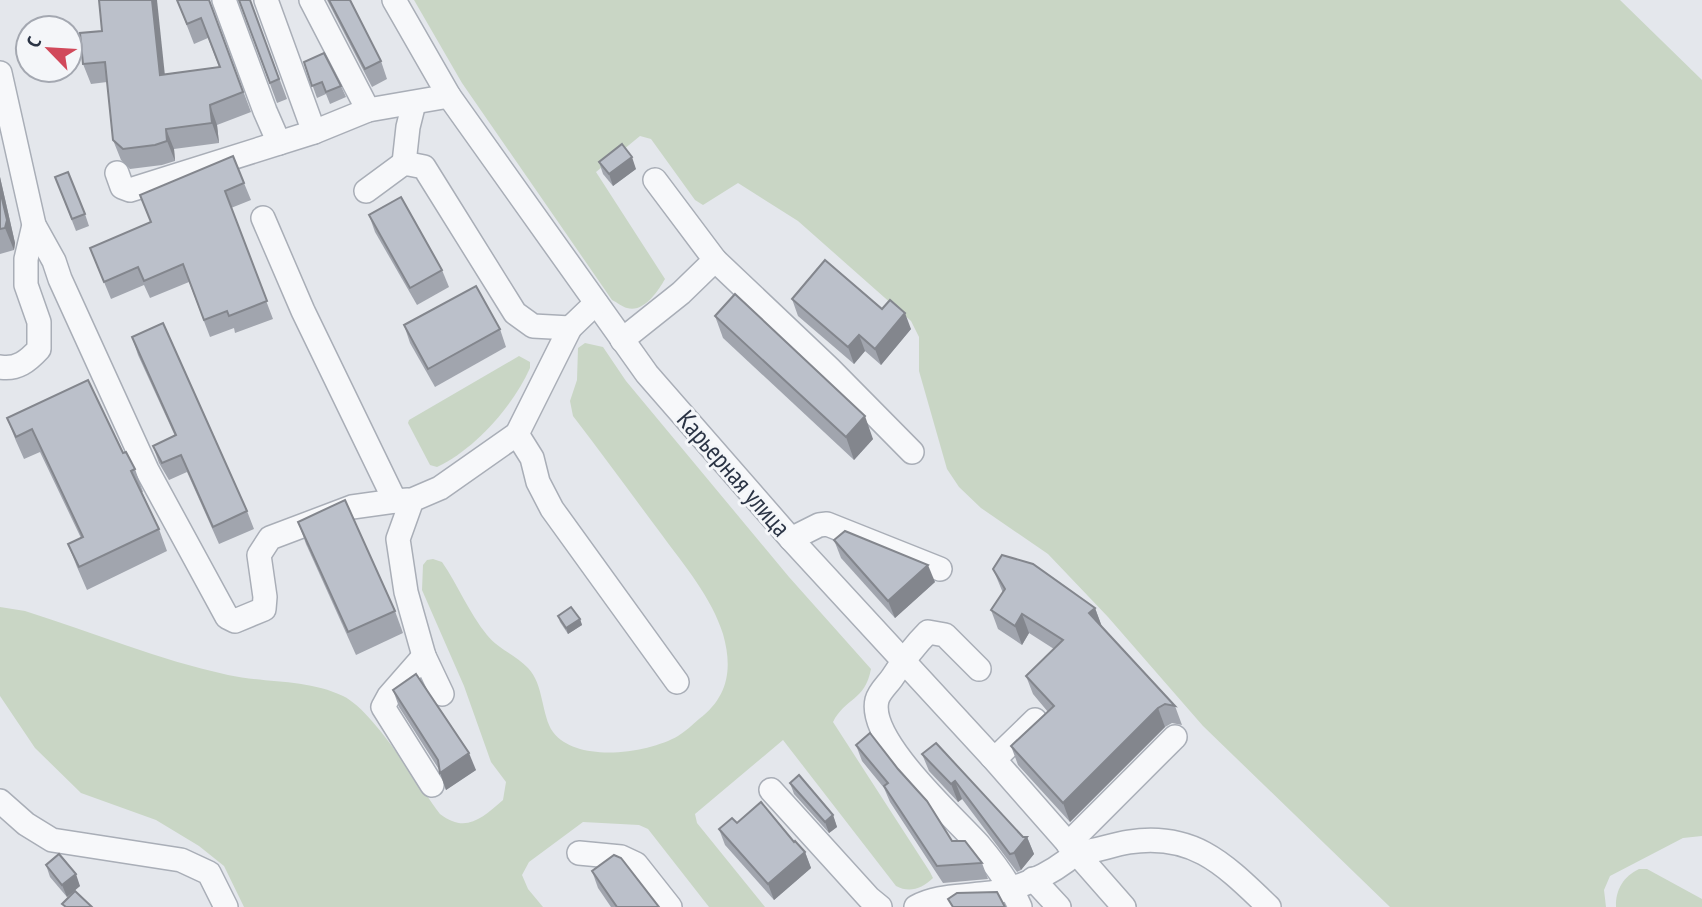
<svg xmlns="http://www.w3.org/2000/svg" width="1702" height="907" viewBox="0 0 1702 907" font-family="'PT Sans Narrow',sans-serif">
<rect width="100%" height="100%" fill="#e4e7ec"/>
<g fill="#c9d6c5">
<path d="M414,0h1206l82,80v756l-19,2 -73,38 -6,14 2,17h-216l-187,-181 -95,-109 -60,-63 -67,-46 -22,-21 -12,-18 -28,-98v-34l-8,-16 -113,-100 -60,-38 -35,22 -8,-5 -44,-61 -11,-3 -44,36 69,107c-7,12 -21,34 -38,29 -5,-1 -10,-6 -15,-8l-150,-217z"/>
<path d="M585,343l18,4 23,34 163,196 82,92c-6,32 -26,29 -38,53l97,150 3,6c-11,11 -24,15 -37,8l-113,-146 -88,74 2,9 68,84h-56l-61,-78 -9,-4 -56,-3 -54,40 -7,13 6,14 15,18h-299l-20,-41 -25,-20 -43,-26 -75,-27 -46,-45 -35,-52v-89l25,4c67,21 134,49 203,64 37,8 80,4 115,21 30,14 75,89 97,118 26,20 42,4 63,-14l3,-18 -15,-20 -27,-76 -42,-96 1,-25 4,-5 6,-1 9,3c16,23 27,51 45,73 11,14 29,20 41,33 16,16 13,47 25,64 24,32 96,21 125,4 8,-5 14,-11 21,-17 29,-22 34,-50 24,-85 -11,-36 -39,-69 -61,-99 -30,-40 -59,-80 -89,-119l-3,-15 7,-21 1,-32z"/>
<path d="M519,356l11,6v6c-17,38 -55,81 -93,99l-7,-2 -22,-42 1,-3z"/>
<path d="M1639,869h8l55,30v8h-86c-1,-17 8,-31 23,-38z"/>
</g>
<g fill="none" stroke-linecap="round" stroke-linejoin="round">
<defs>
<g id="minor">
<path d="M224,0l41,111 14,32"/>
<path d="M266,0l48,132"/>
<path d="M311,0l57,110"/>
<path d="M394,0l55,96 198,278 144,165 201,218 132,150"/>
<path d="M0,73l34,152 20,36 6,18 87,191 80,147 8,4 29,-12 1,-12 -6,-42 11,-17 82,-31 43,-6"/>
<path d="M404,163l4,-36 6,-24"/>
<path d="M117,173l5,14 8,3 184,-58 54,-22 81,-14"/>
<path d="M366,191l38,-28 20,4 91,146 18,13 37,2"/>
<path d="M263,218l40,93 92,190 13,-1"/>
<path d="M715,260l114,108 83,84"/>
<path d="M622,340l59,-47 34,-33 -60,-80"/>
<path d="M0,367c17,3 28,-6 39,-18v-27l-13,-37v-26l8,-34"/>
<path d="M517,434l15,24 6,24 14,27 125,173"/>
<path d="M791,539l28,-14 8,-1 113,45"/>
<path d="M424,656l-35,40 -6,11 49,78"/>
<path d="M979,669l-34,-34 -17,-3c-15,15 -25,29 -36,46 -5,7 -13,14 -15,22 -10,40 76,116 102,145 16,19 31,39 41,62"/>
<path d="M442,694l-18,-38 -18,-64 -8,-53 14,-39 28,-12 77,-54 53,-106 26,-25"/>
<path d="M992,757l10,-5 33,-32"/>
<path d="M771,790l98,108 11,9"/>
<path d="M0,801l26,23 26,16 129,20 28,13 17,34"/>
<path d="M1068,844l107,-107"/>
<path d="M579,853l42,4 15,7 34,43"/>
<path d="M1033,879l26,28"/>
<path d="M916,907c20,-11 42,-10 65,-13 34,-3 69,-18 95,-41 19,-1 34,-8 53,-11 65,-10 96,23 140,65"/>
</g>
</defs>
<use href="#minor" stroke="#a9aeb7" stroke-width="26"/>
<use href="#minor" stroke="#f7f8fa" stroke-width="23"/>
</g>
<g fill="#a1a5ae">
<path d="M177,0l34,5 40,107 -34,13 2,18 -45,6 1,12 -13,4 -32,4 -9,-9 -8,-20 -6,-58 -16,2 -8,-20 -3,-31 85,41 54,-7 -11,-29 -14,6z"/>
<path d="M239,0h11l37,99 -10,4z"/>
<path d="M327,0h23l31,61 6,18 -15,8z"/>
<path d="M304,62l37,24 5,11 -16,7 -4,-10 -9,4z"/>
<path d="M599,162l37,7 -23,17 -10,-12z"/>
<path d="M0,177l15,66 -1,7 -14,4z"/>
<path d="M55,177l30,37 4,12 -13,5z"/>
<path d="M244,183l7,17 -20,8 42,111 -38,14 -1,-5 -24,9 -21,-55 -39,16 -6,-13 -33,14 -21,-51 61,-26 -11,-27z"/>
<path d="M369,215l73,55 7,17 -32,18 -42,-73z"/>
<path d="M792,299l90,10 29,20 -30,36 -16,-14 -11,13 -56,-48z"/>
<path d="M715,316l158,123 -19,21 -131,-122z"/>
<path d="M404,325l96,4 6,18 -71,40 -25,-44z"/>
<path d="M132,337l115,174 7,18 -35,15 -32,-72 -18,8 -10,-17 -6,-17 22,-10 -37,-81z"/>
<path d="M7,418l116,35 12,16 8,23h-1l17,37 8,22 -80,39 -10,-23 -9,-23 13,-6 -41,-86 -16,7 -8,-18z"/>
<path d="M298,522l97,89 8,22 -47,22 -50,-111z"/>
<path d="M834,540l101,42 -40,36 -54,-60z"/>
<path d="M993,569l102,39 7,19 73,79 7,19 -10,-2 -7,4 -95,95 -52,-57 -7,-19 37,-34 -15,-18 -7,-18 28,-27 -25,-16 -7,12 -24,-16 -7,-19 12,-17z"/>
<path d="M558,616l22,3 2,6 -14,9 -8,-12z"/>
<path d="M393,690l83,80 -30,20 -6,-19 -41,-64z"/>
<path d="M856,745l96,96 30,22 6,16 -45,4 -53,-81 -6,-14 -22,-27z"/>
<path d="M922,754l101,83h4l7,17 -13,16 -4,2 -55,-73 -4,3 -29,-31z"/>
<path d="M790,783l43,32 4,12 -8,6 -35,-39z"/>
<path d="M737,823l57,19 11,10 6,16 -37,32 -49,-55 -6,-16z"/>
<path d="M46,865l34,21 -13,11 -17,-20z"/>
<path d="M592,871l67,36h-48l-13,-19z"/>
</g>
<g fill="#83868d">
<path d="M152,0h5l10,95 -7,-20z"/>
<path d="M210,105l7,20 2,18 -7,-20z"/>
<path d="M166,129l8,20 1,12 -8,-20z"/>
<path d="M632,157l4,12 -23,17 -4,-12z"/>
<path d="M0,177l15,66 -1,7 -9,-22 -5,-38z"/>
<path d="M905,313l6,16 -30,36 -6,-16z"/>
<path d="M859,335l6,16 -11,13 -6,-17z"/>
<path d="M865,416l8,23 -19,21 -8,-23z"/>
<path d="M928,565l7,17 -40,36 -7,-17z"/>
<path d="M1095,608l7,19 -13,-14z"/>
<path d="M1022,614l7,19 -7,12 -7,-19z"/>
<path d="M580,619l2,6 -14,9 -2,-6z"/>
<path d="M1158,708l7,19 -95,95 -7,-19z"/>
<path d="M469,753l7,17 -30,20 -6,-17z"/>
<path d="M955,781l7,18 -4,3 -7,-18z"/>
<path d="M833,815l4,12 -8,6 -4,-11z"/>
<path d="M1027,837l7,17 -13,16 -7,-17z"/>
<path d="M805,852l6,16 -37,32 -6,-16z"/>
<path d="M76,874l4,12 -13,11 -5,-12z"/>
</g>
<g fill="#bbc0ca" stroke="#83868d" stroke-width="2">
<path d="M99,0h53l8,75 60,-8 -19,-49 -14,6 -10,-24h32l34,92 -33,13 2,18 -46,6 1,12 -12,4 -32,4 -10,-9 -8,-78 -22,2 -3,-31 22,-2z"/>
<path d="M239,0h11l29,79 -9,4z"/>
<path d="M329,0h21l31,61 -16,8z"/>
<path d="M324,53l17,33 -15,6 -4,-10 -10,4 -8,-24z"/>
<path d="M622,144l10,13 -23,17 -10,-12z"/>
<path d="M233,156l11,27 -19,8 42,110 -38,15 -2,-5 -23,9 -21,-56 -39,17 -6,-14 -34,15 -14,-34 61,-26 -11,-27z"/>
<path d="M68,172l17,42 -13,5 -17,-42z"/>
<path d="M0,190l7,30 -2,8 -5,1z"/>
<path d="M401,197l41,73 -32,18 -41,-73z"/>
<path d="M825,260l57,49 8,-9 15,13 -30,36 -16,-14 -11,12 -56,-48z"/>
<path d="M476,286l24,43 -72,40 -24,-44z"/>
<path d="M735,294l130,122 -19,21 -131,-121z"/>
<path d="M163,323l84,188 -34,16 -32,-72 -19,8 -9,-17 23,-11 -44,-98z"/>
<path d="M88,380l35,73 3,-1 9,17 -4,2 28,58 -80,38 -11,-23 15,-7 -51,-108 -16,8 -9,-19z"/>
<path d="M345,500l50,111 -47,21 -50,-110z"/>
<path d="M845,531l83,34 -40,36 -54,-61z"/>
<path d="M1002,555l31,9 62,44 -6,5 86,93 -10,-2 -7,4 -95,95 -52,-57 43,-40 -28,-30 37,-36 -41,-26 -7,12 -24,-16 14,-21 -12,-20z"/>
<path d="M571,607l9,12 -14,9 -8,-12z"/>
<path d="M416,674l53,79 -29,20 -2,-13 -45,-70z"/>
<path d="M870,733l28,36 29,32 25,40h13l17,22 -45,3 -53,-80 4,-3 -32,-38z"/>
<path d="M936,743l87,94h4l-13,16 -4,1 -55,-73 -4,3 -29,-30z"/>
<path d="M799,775l34,40 -8,7 -35,-39z"/>
<path d="M761,802l33,40 1,-1 10,11 -37,32 -49,-55 13,-11 5,5z"/>
<path d="M59,854l17,20 -14,11 -16,-20z"/>
<path d="M614,855l7,3 38,49h-42l-25,-36z"/>
<path d="M75,891l17,16h-26l-4,-3z"/>
<path d="M997,892l8,15h-52l-5,-8 9,-6z"/>
</g>
<g text-anchor="middle" dominant-baseline="central" stroke-width="6" stroke-linejoin="round" paint-order="stroke">
<g font-size="26" fill="#2b3445" stroke="#f4f6f9">
<text transform="translate(734 473) rotate(49)">Карьерная улица</text>
</g>
</g>
<g transform="translate(49 49) rotate(295)"><circle r="33" fill="#f4f6f9" stroke="#a4a8b1" stroke-width="2"/>
<path d="M0-5L12 26L0 18L-12 26Z" fill="#d1495b"/>
<text y="-10" font-size="19" font-weight="bold" text-anchor="middle" fill="#2b3445">С</text>
</g>
</svg>
